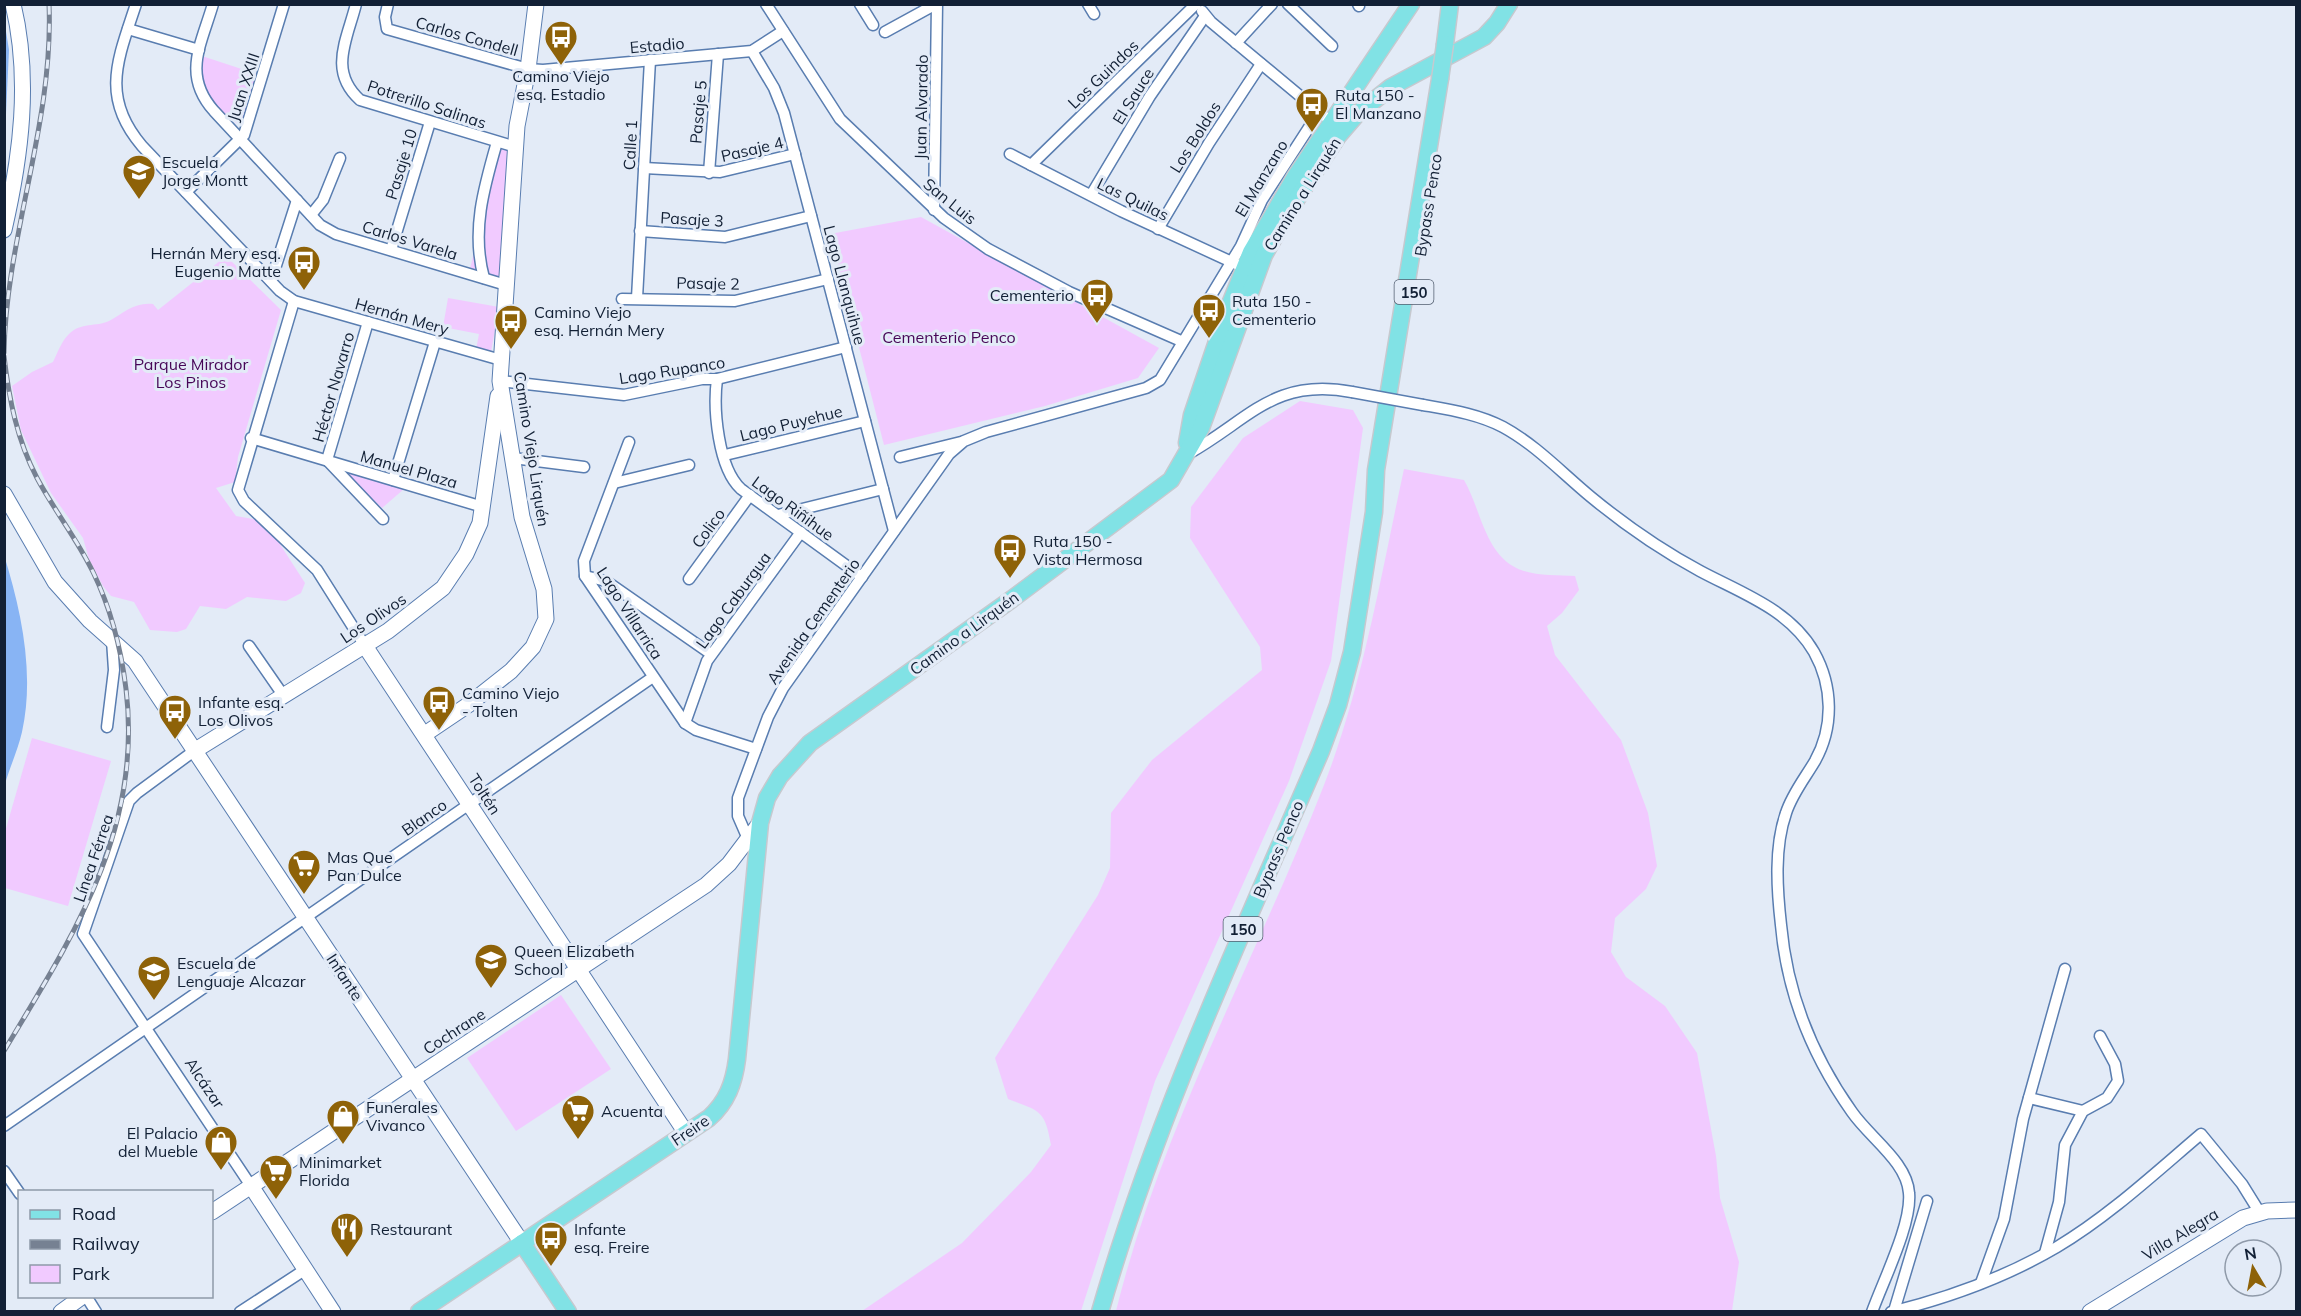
<svg xmlns="http://www.w3.org/2000/svg" width="2301" height="1316" viewBox="0 0 2301 1316" font-family="Mulish,sans-serif">
<rect width="100%" height="100%" fill="#e3ebf7"/>
<g fill="#f1caff">
<path d="M202,56l58,19 -17,53 -31,-22 -13,-22z"/>
<path d="M499,147l9,2 -9,130 -29,-10z"/>
<path d="M921,217l238,131 -21,30 -93,28 -161,39 -54,-211z"/>
<path d="M226,256l55,54 -43,147 -3,25 -19,6 20,28 29,5 40,62 -4,10 -15,8 -39,-4 -21,12 -26,-3 -14,23 -9,3 -27,-2 -16,-28 -23,-6 -8,-10 -14,-27 -6,-21 -32,-45 -30,-63 -9,-44 20,-14 21,-10c5,-10 8,-20 16,-28 12,-12 27,-7 40,-13 15,-8 25,-19 44,-17l5,6z"/>
<path d="M448,298l51,9 -8,45 -15,-2 3,-16 -36,-7z"/>
<path d="M1300,401l53,9 10,18 -32,233 -42,120 -134,300 -74,230h-219l100,-68 69,-71 20,-27c-6,-35 -11,-34 -43,-46l-13,-41 103,-163 12,-27 1,-55 41,-53 110,-90 -2,-23 -70,-109 1,-31 52,-69z"/>
<path d="M1404,469l60,11c18,31 21,79 60,91 15,5 35,4 51,5l4,14 -17,23 -15,13 8,29 66,85 27,73 9,53 -11,23 -31,29 -4,34 15,25 39,29 32,47 19,103 4,42 19,64 -7,49h-616c45,-183 140,-351 208,-526 39,-101 57,-210 80,-316z"/>
<path d="M343,471l61,18 -22,19z"/>
<path d="M32,738l79,23 -43,145 -63,-18v-56z"/>
<path d="M561,995l50,74 -95,62 -49,-73z"/>
</g>
<g fill="#88b4f4">
<path d="M5,25l4,25 -4,85 -1,-110z"/>
<path d="M4,555c17,55 31,118 18,177 -4,17 -12,35 -17,52z"/>
</g>
<g fill="none" stroke-linecap="round" stroke-linejoin="round">
<defs>
<g id="street">
<path d="M136,4c-18,55 -36,93 6,142l138,145 14,10 207,59"/>
<path d="M213,4c-12,41 -31,71 1,107l106,114 16,9 170,51"/>
<path d="M356,4c-9,36 -28,67 4,96l156,47"/>
<path d="M388,4l-3,13 2,12 141,40 15,1 209,-19 31,-20"/>
<path d="M766,4l74,115 104,99 44,31 81,43 112,49"/>
<path d="M860,4l13,21"/>
<path d="M1088,4l6,10"/>
<path d="M1288,4l44,42"/>
<path d="M1358,4l1,2"/>
<path d="M1202,11l9,11 113,94"/>
<path d="M128,29l71,21"/>
<path d="M885,32l51,-28"/>
<path d="M1236,43l36,-39"/>
<path d="M752,51l22,37 10,25 110,418"/>
<path d="M1010,154l111,57 115,53"/>
<path d="M1031,165l165,-161"/>
<path d="M644,168l76,4 75,-18"/>
<path d="M709,173l9,-119"/>
<path d="M186,192l58,-57 40,-131"/>
<path d="M1091,195l59,-99 55,-80"/>
<path d="M934,210l3,-206"/>
<path d="M311,215l12,-15 17,-42"/>
<path d="M1158,229l51,-86 52,-79"/>
<path d="M640,231l85,6 86,-21"/>
<path d="M391,250l39,-128"/>
<path d="M484,278c-13,-47 0,-91 13,-136"/>
<path d="M271,281l26,-81"/>
<path d="M637,298l13,-238"/>
<path d="M622,299l113,2 93,-22"/>
<path d="M294,301l-56,189 6,11 73,69 48,76"/>
<path d="M368,322l-41,138 56,59"/>
<path d="M717,379c-4,30 1,89 24,110l121,88"/>
<path d="M500,381l124,14 78,-16h15l129,-32"/>
<path d="M1423,405c28,5 55,9 80,22 33,18 59,46 88,70 34,28 70,53 109,74 41,22 89,38 114,81 19,34 20,75 1,109 -10,17 -23,33 -29,52 -12,34 -9,77 -5,112 6,68 32,132 71,187 18,26 55,50 57,81 3,31 -26,88 -37,119"/>
<path d="M251,438l232,69"/>
<path d="M629,442l-45,119 1,15 100,147 11,7 60,19"/>
<path d="M1188,454c61,-34 86,-77 164,-62"/>
<path d="M725,455l140,-34"/>
<path d="M900,457l61,-15"/>
<path d="M513,458l71,9"/>
<path d="M393,480l42,-138"/>
<path d="M614,483l75,-18"/>
<path d="M778,515l105,-26"/>
<path d="M585,576l21,5 105,73"/>
<path d="M689,579l61,-84"/>
<path d="M249,646l34,49"/>
<path d="M685,723l22,-62 94,-129"/>
<path d="M107,727l7,-57 -2,-30"/>
<path d="M194,751l-57,42 -8,8 -46,133 168,252"/>
<path d="M748,839l-10,-23v-18l30,-81 15,-29 166,-234 15,-13 22,-9 160,-44 14,-8 81,-134 21,-46 57,-88"/>
<path d="M2029,1098l54,13"/>
<path d="M4,1126l649,-449"/>
<path d="M4,1171l16,23"/>
<path d="M2045,1253l14,-51 6,-57 18,-34 24,-13 11,-17 -3,-17 -15,-28"/>
<path d="M1981,1283l23,-64 19,-100 42,-150"/>
<path d="M86,1296l10,16"/>
<path d="M1894,1311l33,-110"/>
<path d="M240,1312l66,-43"/>
<path d="M1891,1312c57,-14 115,-35 166,-65 52,-31 98,-74 144,-113l41,50 18,29"/>
</g>
<g id="secondary">
<path d="M4,230c17,-74 27,-151 9,-226"/>
<path d="M4,494l51,88 35,39 45,40 387,582"/>
<path d="M365,646l321,487"/>
<path d="M425,734l43,-29 43,-34 22,-24 13,-28 -2,-30 -22,-72 -22,-136 17,-255 11,-57 8,-65"/>
<path d="M194,751l194,-120 55,-43 23,-34 14,-31 18,-127"/>
<path d="M251,1186l82,126"/>
<path d="M212,1212l494,-327 23,-21 31,-41"/>
<path d="M61,1312l22,-16"/>
<path d="M2090,1312l153,-94 24,-7 29,-1"/>
</g>
<g id="primary">
<path d="M1445,44l5,-40"/>
<path d="M1187,443l5,-28 36,-106 23,-57 44,-75 116,-173"/>
<path d="M522,1243l46,69"/>
<path d="M419,1312l290,-194c18,-16 25,-35 28,-59l23,-236 7,-25 13,-22 30,-33 202,-144 159,-119 30,-52 63,-173 28,-49 46,-70 19,-22 34,-27 93,-50 13,-14 12,-19"/>
<path d="M1100,1312c56,-194 141,-376 221,-561l17,-46 14,-53 22,-140 2,-42 64,-391"/>
</g>
</defs>
<use href="#street" stroke="#597db0" stroke-width="13"/>
<use href="#secondary" stroke="#597db0" stroke-width="17"/>
<use href="#primary" stroke="#c6c9cf" stroke-width="19"/>
<use href="#street" stroke="#fff" stroke-width="10"/>
<use href="#secondary" stroke="#fff" stroke-width="15"/>
<use href="#primary" stroke="#81e2e5" stroke-width="16"/>
<defs>
<g id="rail">
<path d="M4,353c2,-118 50,-230 45,-349"/>
<path d="M4,356c5,43 13,84 33,122 17,32 40,61 56,94 18,37 28,76 33,117 17,141 -53,247 -122,362"/>
</g>
</defs>
<use href="#rail" stroke="#768192" stroke-width="5"/>
<use href="#rail" stroke="#e3ebf7" stroke-width="3" stroke-dasharray="9" stroke-linecap="butt"/>
<defs>
<path id="street-bridge" d="M1352,392l71,13"/>
<path id="primary-bridge" d="M1440,79l5,-35"/>
</defs>
<use href="#street-bridge" stroke="#597db0" stroke-width="13" stroke-linecap="butt"/>
<use href="#primary-bridge" stroke="#c6c9cf" stroke-width="19" stroke-linecap="butt"/>
<use href="#street-bridge" stroke="#fff" stroke-width="10"/>
<use href="#primary-bridge" stroke="#81e2e5" stroke-width="16"/>
</g>
<defs>
<symbol id="bus-pin" viewBox="-11 -11 22 30"><path d="M0 17L-7.5 6A9.5 9.5 0 1 1 7.5 6Z" fill="#8e6208" stroke="#e3ebf7"/><path d="M-5-6H5V4H4V6H2V4H-2V6H-4V4H-5ZM-3.5-4V0h7V-4ZM-3.5 1.2v1.5H-2V1.2ZM2 1.2v1.5H3.5V1.2Z" fill="#fff"/></symbol>
<symbol id="school-pin" viewBox="-11 -11 22 30"><path d="M0 17L-7.5 6A9.5 9.5 0 1 1 7.5 6Z" fill="#8e6208" stroke="#e3ebf7"/><path d="M0-5L7-2L0 1L-7-2ZM-4 1L0 2.5L4 1V4Q0 6-4 4Z" fill="#fff"/></symbol>
<symbol id="supermarket-pin" viewBox="-11 -11 22 30"><path d="M0 17L-7.5 6A9.5 9.5 0 1 1 7.5 6Z" fill="#8e6208" stroke="#e3ebf7"/><path d="M-6-5.5h2.5l.6 2H6L4.5 2H-2.5L-4.4-4H-6ZM-1.5 3.2a1.3 1.3 0 1 0 .1 0ZM3 3.2a1.3 1.3 0 1 0 .1 0Z" fill="#fff"/></symbol>
<symbol id="shop-pin" viewBox="-11 -11 22 30"><path d="M0 17L-7.5 6A9.5 9.5 0 1 1 7.5 6Z" fill="#8e6208" stroke="#e3ebf7"/><path d="M-5-2.5h2.3a2.7 3.5 0 0 1 5.4 0H5L5.5 6h-11ZM-1.5-2.5h3a1.5 2.3 0 0 0-3 0Z" fill="#fff"/></symbol>
<symbol id="restaurant-pin" viewBox="-11 -11 22 30"><path d="M0 17L-7.5 6A9.5 9.5 0 1 1 7.5 6Z" fill="#8e6208" stroke="#e3ebf7"/><path d="M-5-6h1v4h1v-4h1v4h1v-4h1v5L-1.5 .5V6h-2V.5L-5-1ZM5-6V6H3V1.5H1.5Q1.5-4 5-6Z" fill="#fff"/></symbol>
</defs>
<g fill-rule="evenodd">
<use href="#bus-pin" x="542" y="18" width="38" height="52"/>
<use href="#bus-pin" x="1293" y="85" width="38" height="52"/>
<use href="#school-pin" x="120" y="152" width="38" height="52"/>
<use href="#bus-pin" x="285" y="243" width="38" height="52"/>
<use href="#bus-pin" x="1078" y="276" width="38" height="52"/>
<use href="#bus-pin" x="1190" y="291" width="38" height="52"/>
<use href="#bus-pin" x="492" y="302" width="38" height="52"/>
<use href="#bus-pin" x="991" y="531" width="38" height="52"/>
<use href="#bus-pin" x="420" y="683" width="38" height="52"/>
<use href="#bus-pin" x="156" y="692" width="38" height="52"/>
<use href="#supermarket-pin" x="285" y="847" width="38" height="52"/>
<use href="#school-pin" x="472" y="941" width="38" height="52"/>
<use href="#school-pin" x="135" y="953" width="38" height="52"/>
<use href="#supermarket-pin" x="559" y="1092" width="38" height="52"/>
<use href="#shop-pin" x="324" y="1097" width="38" height="52"/>
<use href="#shop-pin" x="202" y="1123" width="38" height="52"/>
<use href="#supermarket-pin" x="257" y="1152" width="38" height="52"/>
<use href="#restaurant-pin" x="328" y="1210" width="38" height="52"/>
<use href="#bus-pin" x="532" y="1219" width="38" height="52"/>
</g>
<g text-anchor="middle" dominant-baseline="central" stroke-width="6" stroke-linejoin="round" paint-order="stroke">
<g fill="#e3ebf7" stroke="#515d6f" stroke-width="1.5">
<rect x="1394.5" y="280" width="39" height="24" rx="4.5"/>
<rect x="1223.5" y="917" width="39" height="24" rx="4.5"/>
</g>
<g font-size="15" font-weight="bold" fill="#122035">
<text x="1414" y="292">150</text>
<text x="1243" y="929">150</text>
</g>
<g font-size="16" fill="#122035" stroke="#e3ebf7">
<text transform="translate(467 36) rotate(16)">Carlos Condell</text>
<text transform="translate(657 45) rotate(-5)">Estadio</text>
<text transform="translate(1103 74) rotate(-44)">Los Guindos</text>
<text transform="translate(243 87) rotate(-72)">Juan XXIII</text>
<text transform="translate(1133 96) rotate(-58)">El Sauce</text>
<text transform="translate(427 104) rotate(18)">Potrerillo Salinas</text>
<text transform="translate(921 107) rotate(-89)">Juan Alvarado</text>
<text transform="translate(698 112) rotate(-85)">Pasaje 5</text>
<text transform="translate(1195 137) rotate(-58)">Los Boldos</text>
<text transform="translate(630 145) rotate(-87)">Calle 1</text>
<text transform="translate(752 149) rotate(-13)">Pasaje 4</text>
<text transform="translate(401 164) rotate(-73)">Pasaje 10</text>
<text transform="translate(1261 178) rotate(-59)">El Manzano</text>
<text transform="translate(1302 194) rotate(-58)">Camino a Lirquén</text>
<text transform="translate(1133 199) rotate(26)">Las Quilas</text>
<text transform="translate(950 201) rotate(39)">San Luis</text>
<text transform="translate(1428 205) rotate(-81)">Bypass Penco</text>
<text transform="translate(692 219) rotate(3)">Pasaje 3</text>
<text transform="translate(410 240) rotate(17)">Carlos Varela</text>
<text transform="translate(708 283) rotate(1)">Pasaje 2</text>
<text transform="translate(845 285) rotate(75)">Lago Llanquihue</text>
<text transform="translate(402 316) rotate(16)">Hernán Mery</text>
<text transform="translate(672 370) rotate(-9)">Lago Rupanco</text>
<text transform="translate(333 387) rotate(-74)">Héctor Navarro</text>
<text transform="translate(791 423) rotate(-14)">Lago Puyehue</text>
<text transform="translate(532 449) rotate(81)">Camino Viejo Lirquén</text>
<text transform="translate(409 469) rotate(16)">Manuel Plaza</text>
<text transform="translate(793 508) rotate(36)">Lago Riñihue</text>
<text transform="translate(708 528) rotate(-54)">Colico</text>
<text transform="translate(733 600) rotate(-54)">Lago Caburgua</text>
<text transform="translate(630 613) rotate(57)">Lago Villarrica</text>
<text transform="translate(373 618) rotate(-34)">Los Olivos</text>
<text transform="translate(813 621) rotate(-55)">Avenida Cementerio</text>
<text transform="translate(964 633) rotate(-36)">Camino a Lirquén</text>
<text transform="translate(485 794) rotate(57)">Toltén</text>
<text transform="translate(424 817) rotate(-35)">Blanco</text>
<text transform="translate(1278 849) rotate(-67)">Bypass Penco</text>
<text transform="translate(93 858) rotate(-71)">Línea Férrea</text>
<text transform="translate(345 977) rotate(57)">Infante</text>
<text transform="translate(454 1031) rotate(-33)">Cochrane</text>
<text transform="translate(205 1083) rotate(56)">Alcázar</text>
<text transform="translate(690 1130) rotate(-34)">Freire</text>
<text transform="translate(2180 1234) rotate(-31)">Villa Alegra</text>
</g>
<g font-size="16" fill="#122035" stroke="#e3ebf7" text-anchor="start">
<text x="561" y="76" text-anchor="middle">Camino Viejo<tspan x="561" dy="18">esq. Estadio</tspan></text>
<text x="1335" y="95">Ruta 150 -<tspan x="1335" dy="18">El Manzano</tspan></text>
<text x="162" y="162">Escuela<tspan x="162" dy="18">Jorge Montt</tspan></text>
<text x="281" y="253" text-anchor="end">Hernán Mery esq.<tspan x="281" dy="18">Eugenio Matte</tspan></text>
<text x="1074" y="295" text-anchor="end">Cementerio</text>
<text x="1232" y="301">Ruta 150 -<tspan x="1232" dy="18">Cementerio</tspan></text>
<text x="534" y="312">Camino Viejo<tspan x="534" dy="18">esq. Hernán Mery</tspan></text>
<text x="1033" y="541">Ruta 150 -<tspan x="1033" dy="18">Vista Hermosa</tspan></text>
<text x="462" y="693">Camino Viejo<tspan x="462" dy="18">- Tolten</tspan></text>
<text x="198" y="702">Infante esq.<tspan x="198" dy="18">Los Olivos</tspan></text>
<text x="327" y="857">Mas Que<tspan x="327" dy="18">Pan Dulce</tspan></text>
<text x="514" y="951">Queen Elizabeth<tspan x="514" dy="18">School</tspan></text>
<text x="177" y="963">Escuela de<tspan x="177" dy="18">Lenguaje Alcazar</tspan></text>
<text x="366" y="1107">Funerales<tspan x="366" dy="18">Vivanco</tspan></text>
<text x="601" y="1111">Acuenta</text>
<text x="198" y="1133" text-anchor="end">El Palacio<tspan x="198" dy="18">del Mueble</tspan></text>
<text x="299" y="1162">Minimarket<tspan x="299" dy="18">Florida</tspan></text>
<text x="370" y="1229">Restaurant</text>
<text x="574" y="1229">Infante<tspan x="574" dy="18">esq. Freire</tspan></text>
</g>
<g font-size="16" fill="#460657" stroke="#e3ebf7">
<text x="949" y="337">Cementerio Penco</text>
<text x="191" y="364">Parque Mirador<tspan x="191" dy="18">Los Pinos</tspan></text>
</g>
</g>
<rect width="2301" height="1316" fill="none" stroke="#122035" stroke-width="12"/>
<rect x="18" y="1190" width="195" height="108" fill="#e3ebf7" stroke="#8f9aa9" stroke-width="1.5"/>
<rect x="30" y="1210" width="30" height="9" fill="#81e2e5" stroke="#8f9aa9" stroke-width="1.5"/>
<text x="72" y="1220" font-size="18" fill="#122035">Road</text>
<rect x="30" y="1240" width="30" height="9" fill="#768192" stroke="#8f9aa9" stroke-width="1.5"/>
<text x="72" y="1250" font-size="18" fill="#122035">Railway</text>
<rect x="30" y="1265" width="30" height="18" fill="#f1caff" stroke="#8f9aa9" stroke-width="1.5"/>
<text x="72" y="1280" font-size="18" fill="#122035">Park</text>
<g transform="translate(2253 1268) rotate(350)"><circle r="28" fill="#e3ebf7" stroke="#8f9aa9" stroke-width="1.5"/>
<path d="M0-4.5L10 22L0 15L-10 22Z" fill="#8e6208"/>
<text y="-9" font-size="16" font-weight="bold" text-anchor="middle" fill="#122035">N</text>
</g>
</svg>
